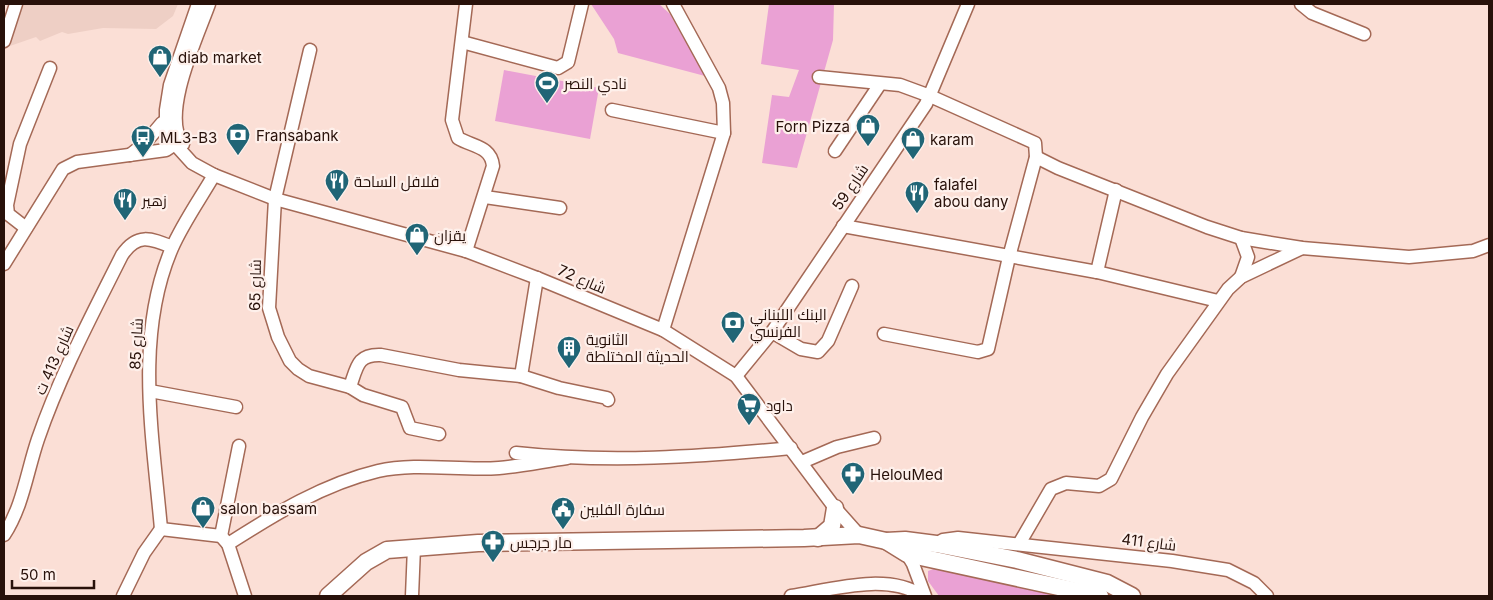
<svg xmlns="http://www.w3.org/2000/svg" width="1493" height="600" viewBox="0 0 1493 600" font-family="Inter,Cairo,sans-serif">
<rect width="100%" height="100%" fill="#fbdfd6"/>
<path fill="#eecfc5" d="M24,4h154l-5,12 -17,13 -53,-1 -35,6 -6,-2 -22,9 -4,-4 -29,10z"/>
<g fill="#eaa1d4">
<path d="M591,4h68l11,10 35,62 -87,-23 -4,-14z"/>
<path d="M769,4h65l-1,36 -36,128 -35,-5 10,-68 17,2 10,-27 -38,-6z"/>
<path d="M504,70l95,18 -9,51 -95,-18z"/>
<path d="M936,568l132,28h-129l-11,-15v-10z"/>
</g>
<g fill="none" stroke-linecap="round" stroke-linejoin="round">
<defs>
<g id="minor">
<path d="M198,4l-28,81 -4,25v13l7,19 19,21 22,12 61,24 191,52 71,27 126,52 73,46 99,132 24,27"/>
<path d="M1301,4l11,9 52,21"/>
<path d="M4,41l12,-37"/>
<path d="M462,42l96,26 10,-6 14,-58"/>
<path d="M310,50l-35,149 -6,109 9,29 12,24 8,8 11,7 41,11 13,8 39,12 8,21 29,6"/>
<path d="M819,77l81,8 30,11 105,47 1,14 -27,100 -21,92 -10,3 -94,-18"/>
<path d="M612,110l112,23"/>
<path d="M183,144c-23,-29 15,-109 26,-140"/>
<path d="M835,151l45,-67"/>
<path d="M130,155l15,-12 17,-20 11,3"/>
<path d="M1036,157l22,11 149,59 34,11 61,10 107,9 64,-6 16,-6"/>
<path d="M485,197l75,11"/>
<path d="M843,226l254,46 121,29"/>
<path d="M26,228l-18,-14 -1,-9 13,-61 30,-76"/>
<path d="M1241,238l7,19 -7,20"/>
<path d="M466,251l27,-85c-2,-20 -20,-19 -35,-28l-6,-18 14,-116"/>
<path d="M4,264l59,-95 14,-7 89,-12 6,-4 5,-9"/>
<path d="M1097,272l19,-82"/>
<path d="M663,330l61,-197 -1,-30 -4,-15 -46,-84"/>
<path d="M772,332l29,17 17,3 10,-11 24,-55"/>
<path d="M521,376l16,-98"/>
<path d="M736,376l36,-44 154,-228 42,-100"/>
<path d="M350,387c7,-20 7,-33 31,-32l78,15 62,6 38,12 48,10 1,2"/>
<path d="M150,391l86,16"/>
<path d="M516,453c91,10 185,4 275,-5"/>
<path d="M802,462l35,-15 37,-9"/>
<path d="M161,529c-8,-92 -27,-193 11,-281 11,-25 28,-49 42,-73"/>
<path d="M161,529l60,7 7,8 17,52"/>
<path d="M4,535c19,-29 23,-64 34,-96 22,-64 54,-124 84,-184 15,-22 28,-17 50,-8"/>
<path d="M221,536l18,-90"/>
<path d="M228,544c47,-30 95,-60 150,-73 39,-9 81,0 121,-3 23,-2 46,-7 68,-10"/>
<path d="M936,544l7,-4 15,-2 214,23 56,9 26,13 13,13"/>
<path d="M1019,544l32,-55 15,-6 33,3 12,-7 31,-62 25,-43 61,-85 13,-12 61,-29"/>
<path d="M907,554l6,10 12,32"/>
<path d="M123,596l21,-43 17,-24"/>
<path d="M412,596l2,-49"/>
<path d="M791,596c39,-6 97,-24 131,0"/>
</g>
<g id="major">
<path d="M818,538l14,-12 3,-18"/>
<path d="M886,541l21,13 193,42"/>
<path d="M328,596l38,-34 21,-12 91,-7 326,-5 55,-3 27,6 19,-1 31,4 81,16 90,23 25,13"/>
</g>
</defs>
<use href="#minor" stroke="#a46956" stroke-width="15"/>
<use href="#major" stroke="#a46956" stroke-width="19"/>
<use href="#minor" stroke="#fff" stroke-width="12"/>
<use href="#major" stroke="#fff" stroke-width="16"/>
</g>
<defs>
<symbol id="shop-pin" viewBox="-11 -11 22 30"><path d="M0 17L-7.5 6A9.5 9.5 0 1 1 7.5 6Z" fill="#206576" stroke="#fef0eb"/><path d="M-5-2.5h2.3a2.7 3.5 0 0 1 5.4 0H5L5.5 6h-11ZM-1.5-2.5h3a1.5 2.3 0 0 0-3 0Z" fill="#fff"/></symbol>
<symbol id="stadium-pin" viewBox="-11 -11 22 30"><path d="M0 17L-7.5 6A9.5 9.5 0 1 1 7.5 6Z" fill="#206576" stroke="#fef0eb"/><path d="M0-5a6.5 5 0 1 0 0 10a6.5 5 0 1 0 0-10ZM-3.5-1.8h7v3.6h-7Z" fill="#fff"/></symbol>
<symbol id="bank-pin" viewBox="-11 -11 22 30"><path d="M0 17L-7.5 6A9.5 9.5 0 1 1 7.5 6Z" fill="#206576" stroke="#fef0eb"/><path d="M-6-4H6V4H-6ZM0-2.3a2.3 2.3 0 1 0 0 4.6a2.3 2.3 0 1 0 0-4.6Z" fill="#fff"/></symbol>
<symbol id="bus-pin" viewBox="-11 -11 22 30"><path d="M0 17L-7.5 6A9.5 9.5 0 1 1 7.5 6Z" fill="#206576" stroke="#fef0eb"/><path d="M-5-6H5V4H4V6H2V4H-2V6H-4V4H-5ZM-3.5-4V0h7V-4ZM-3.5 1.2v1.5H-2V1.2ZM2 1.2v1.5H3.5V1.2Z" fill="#fff"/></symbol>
<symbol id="restaurant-pin" viewBox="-11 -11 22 30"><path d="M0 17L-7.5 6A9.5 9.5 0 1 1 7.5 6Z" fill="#206576" stroke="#fef0eb"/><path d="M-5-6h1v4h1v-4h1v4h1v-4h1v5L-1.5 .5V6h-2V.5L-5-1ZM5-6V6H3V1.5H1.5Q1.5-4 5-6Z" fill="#fff"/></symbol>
<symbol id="building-pin" viewBox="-11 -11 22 30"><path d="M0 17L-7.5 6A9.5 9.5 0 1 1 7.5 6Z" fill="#206576" stroke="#fef0eb"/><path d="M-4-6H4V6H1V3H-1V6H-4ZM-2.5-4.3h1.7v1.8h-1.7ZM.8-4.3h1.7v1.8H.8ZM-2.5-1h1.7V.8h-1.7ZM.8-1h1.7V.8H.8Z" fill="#fff"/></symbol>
<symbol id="supermarket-pin" viewBox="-11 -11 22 30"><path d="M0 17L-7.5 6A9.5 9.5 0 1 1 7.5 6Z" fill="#206576" stroke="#fef0eb"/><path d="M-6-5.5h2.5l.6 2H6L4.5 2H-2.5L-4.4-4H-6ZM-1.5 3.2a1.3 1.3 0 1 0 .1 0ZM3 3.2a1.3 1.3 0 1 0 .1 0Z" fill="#fff"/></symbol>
<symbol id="pharmacy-pin" viewBox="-11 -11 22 30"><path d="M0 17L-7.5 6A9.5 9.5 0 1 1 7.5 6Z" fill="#206576" stroke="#fef0eb"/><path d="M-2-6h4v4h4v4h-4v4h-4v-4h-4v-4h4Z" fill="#fff"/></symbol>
<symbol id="civic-pin" viewBox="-11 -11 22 30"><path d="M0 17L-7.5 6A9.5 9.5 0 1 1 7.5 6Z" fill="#206576" stroke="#fef0eb"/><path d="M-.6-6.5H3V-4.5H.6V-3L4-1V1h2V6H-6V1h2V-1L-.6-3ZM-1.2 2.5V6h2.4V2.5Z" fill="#fff"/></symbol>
</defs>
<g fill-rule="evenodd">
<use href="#shop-pin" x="146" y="43" width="28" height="38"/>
<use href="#stadium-pin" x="533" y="69" width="28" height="38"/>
<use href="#shop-pin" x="854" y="112" width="28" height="38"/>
<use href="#bank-pin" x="224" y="121" width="28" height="38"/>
<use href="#bus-pin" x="129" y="123" width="28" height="38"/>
<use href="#shop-pin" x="899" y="125" width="28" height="38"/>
<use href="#restaurant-pin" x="323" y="167" width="28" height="38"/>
<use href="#restaurant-pin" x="903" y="179" width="28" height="38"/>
<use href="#restaurant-pin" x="111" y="186" width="28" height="38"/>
<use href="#shop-pin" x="403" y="221" width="28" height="38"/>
<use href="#bank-pin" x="719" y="309" width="28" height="38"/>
<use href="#building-pin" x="555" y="334" width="28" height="38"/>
<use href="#supermarket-pin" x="735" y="391" width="28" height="38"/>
<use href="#pharmacy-pin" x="839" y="460" width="28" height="38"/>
<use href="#shop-pin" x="189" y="494" width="28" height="38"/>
<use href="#civic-pin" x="549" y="495" width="28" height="38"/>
<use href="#pharmacy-pin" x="479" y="528" width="28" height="38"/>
</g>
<g text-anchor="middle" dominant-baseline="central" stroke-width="4.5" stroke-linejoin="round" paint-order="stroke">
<g font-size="15" fill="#28110a" stroke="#fef0eb" text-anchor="start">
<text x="178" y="57">diab market</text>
<text x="564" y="83">نادي النصر</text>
<text x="850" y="126" text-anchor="end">Forn Pizza</text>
<text x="256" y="135">Fransabank</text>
<text x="160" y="137">ML3-B3</text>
<text x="930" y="139">karam</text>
<text x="354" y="181">فلافل الساحة</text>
<text x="934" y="184">falafel<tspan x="934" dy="17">abou dany</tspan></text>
<text x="142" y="200">زهير</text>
<text x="434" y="235">يقزان</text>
<text x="750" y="314">البنك اللبناني<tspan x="750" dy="17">الفرنسي</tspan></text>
<text x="586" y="339">الثانوية<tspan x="586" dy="17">الحديثة المختلطة</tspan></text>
<text x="766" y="405">داود</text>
<text x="870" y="474">HelouMed</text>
<text x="220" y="508">salon bassam</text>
<text x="580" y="509">سفارة الفلبين</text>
<text x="510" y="542">مار جرجس</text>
</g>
<g font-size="15" fill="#28110a" stroke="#fef0eb">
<text transform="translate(850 187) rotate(-56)">شارع 59</text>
<text transform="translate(582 279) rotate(23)">شارع 72</text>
<text transform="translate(255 285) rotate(-89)">شارع 65</text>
<text transform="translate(136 344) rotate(-87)">شارع 85</text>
<text transform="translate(54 360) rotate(-66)">شارع 413 ت</text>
<text transform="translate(1149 542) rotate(7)">شارع 411</text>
</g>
</g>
<rect width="1493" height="600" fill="none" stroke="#28110a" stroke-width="10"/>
<path d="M12 580v8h82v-8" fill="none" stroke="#28110a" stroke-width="2.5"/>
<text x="20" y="580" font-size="15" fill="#28110a" stroke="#fef0eb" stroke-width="4" paint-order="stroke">50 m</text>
</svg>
